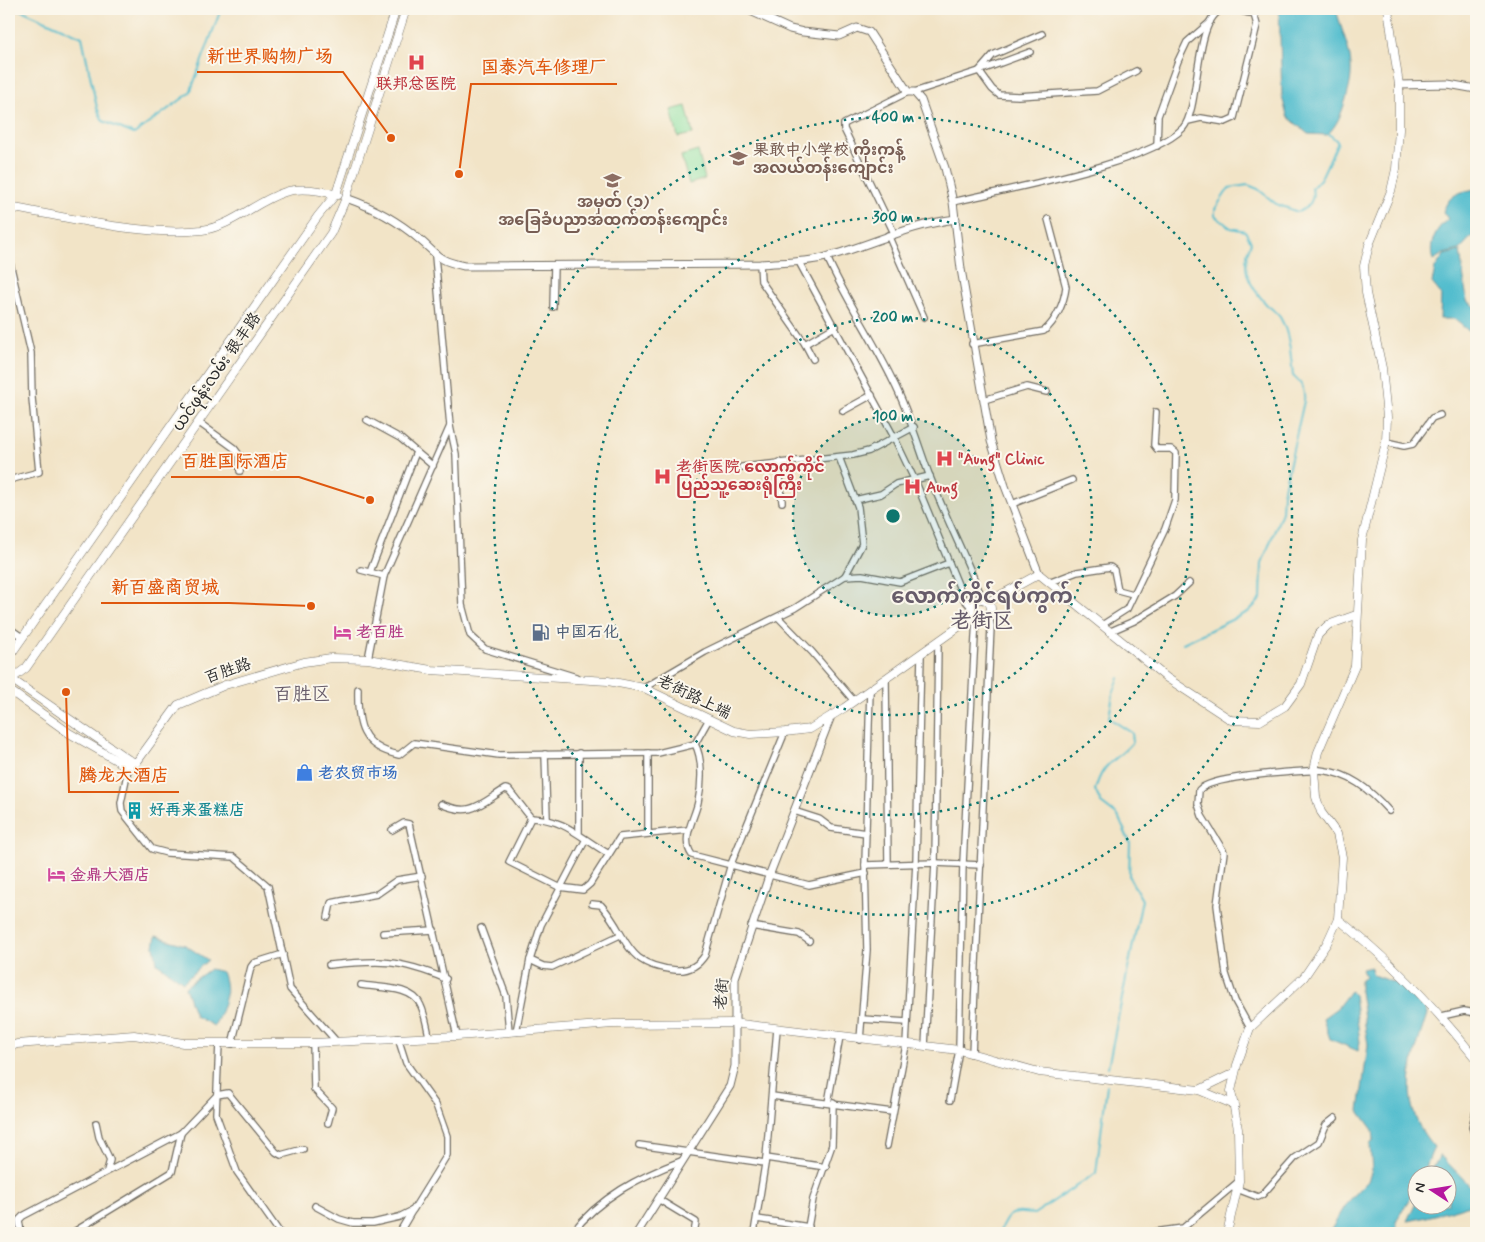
<svg xmlns="http://www.w3.org/2000/svg" width="1485" height="1242" viewBox="0 0 1485 1242" font-family="Mynerve,'LXGW WenKai TC','Noto Sans Myanmar',sans-serif">
<rect width="100%" height="100%" fill="#fbf7ec"/>
<filter id="ink" filterUnits="userSpaceOnUse"><feTurbulence type="fractalNoise" baseFrequency=".02" numOctaves="2"/><feDisplacementMap in="SourceGraphic" scale="10" xChannelSelector="R" yChannelSelector="G"/><feConvolveMatrix kernelMatrix="1 2 1 2 8 2 1 2 1" color-interpolation-filters="sRGB"/></filter>
<filter id="wash" filterUnits="userSpaceOnUse"><feTurbulence type="fractalNoise" baseFrequency=".0096" numOctaves="4" result="noise"/><feDisplacementMap in="SourceGraphic" scale="20" xChannelSelector="R" yChannelSelector="G"/><feGaussianBlur stdDeviation="1.12" result="paint"/><feColorMatrix in="noise" values="0 0 0 0 0 0 0 0 0 0 0 0 0 0 0 0 0 1.4 0 .05"/><feComposite in="paint" operator="in"/></filter>
<g filter="url(#wash)">
<rect width="100%" height="100%" fill="#f2e4c7"/>
<g fill="#8ee0a1" stroke="#5c8666">
<path d="M686,106l7,28 -15,3 -7,-27z"/>
<path d="M698,151l7,28 -16,5 -8,-28z"/>
</g>
<g fill="#52bdce" stroke="#3e747c">
<path d="M1279,9h57c10,38 23,53 9,93 -4,13 -8,23 -18,33l-19,-1 -21,-18 -5,-20z"/>
<path d="M1476,189v43l-17,18 -16,4 -10,6c-5,-15 2,-31 15,-41l-5,-7c6,-18 16,-20 33,-23z"/>
<path d="M1460,251l7,50 9,6v30l-22,-18h-14l1,-25 -9,-11 3,-15 9,-13z"/>
<path d="M156,936l29,9 23,15 -25,22 -26,-19 -3,-17z"/>
<path d="M1371,967l2,8 19,7 4,-2 29,28 2,6c-16,51 -31,89 7,133l-11,27h-5l-1,12 -21,35 1,7 -5,5h-63l18,-30 21,-22 4,-11 -2,-25 4,-6 -1,-9 -14,-19 9,-66 -8,-54v-10l5,-4 -3,-8z"/>
<path d="M210,969l12,3c8,19 2,36 -8,54l-19,-10 -10,-29z"/>
<path d="M1350,991l4,4 6,47 -2,9 -28,-12 -7,-21 14,-10z"/>
<path d="M1440,1155l36,37c0,5 -1,8 -4,11 -6,5 -56,17 -65,18l10,-21 1,4h30v-30h-18z"/>
</g>
<g fill="none" stroke-linecap="round" stroke-linejoin="round">
<g stroke="#52bdce" stroke-width="2">
<path d="M19,9l63,28 15,71 6,13 31,13 56,-41 31,-84"/>
<path d="M1183,643l65,-31 13,-13 1,-36 20,-51 1,-19 21,-92c1,-11 -2,-18 -11,-25 -2,-18 -3,-41 -12,-57 -3,-6 -9,-10 -14,-14 -19,-21 -27,-36 -16,-63l-6,-11 -14,-3 -16,-12v-7l14,-21 19,-3 10,4 18,15 22,8c11,-5 17,-11 14,-24l9,-10 17,-36 -10,-9"/>
<path d="M1108,1067l34,-167 -13,-23 1,-34 -12,-27 -17,-13 -6,-13c9,-31 19,-26 38,-48l-1,-9 -23,-15 4,-24 6,-16"/>
<path d="M999,1233c10,-23 12,-21 35,-19l62,-41 11,-88"/>
</g>
</g>
</g>
<g filter="url(#ink)">
<g fill="none" stroke-linecap="round" stroke-linejoin="round">
<defs>
<g id="minor">
<path d="M1030,52l-51,19 14,-16 49,-21"/>
<path d="M914,92l65,-21 13,18 7,6 19,1 79,-5 39,-20"/>
<path d="M1157,146l1,-30 20,-55 9,-19 23,-20"/>
<path d="M953,202c53,-13 196,-38 230,-74 18,-20 10,-112 41,-119 8,-2 22,4 30,5l3,11 -23,93 -9,4 -24,-4 -13,3"/>
<path d="M894,233l-50,-104v-5l64,-32"/>
<path d="M888,235l36,82"/>
<path d="M435,256l15,170 6,28 6,151 8,30 15,14 91,28"/>
<path d="M827,257c19,43 46,82 66,124 16,31 25,64 37,96 16,41 36,81 53,123"/>
<path d="M9,259l22,94 1,45 7,74 -30,8"/>
<path d="M799,262l95,175 23,48 47,114 8,9"/>
<path d="M760,264l1,17 44,63 8,15"/>
<path d="M553,307l1,-42"/>
<path d="M805,344l31,-18"/>
<path d="M972,344l72,-13c12,-10 20,-28 22,-44l-18,-68"/>
<path d="M984,400l43,-13 20,5"/>
<path d="M843,411l29,-16"/>
<path d="M367,420l33,18 33,28"/>
<path d="M198,422l36,26 6,8v15"/>
<path d="M1386,442l18,4 9,-2 19,-26 8,-3"/>
<path d="M779,462l3,40"/>
<path d="M742,467l111,-12 16,-4 45,-24"/>
<path d="M855,500l26,-6 15,-10 34,-8"/>
<path d="M1012,504l60,-24"/>
<path d="M361,570l23,6"/>
<path d="M370,572l46,-120"/>
<path d="M845,576l17,-1 38,7 49,-19"/>
<path d="M1051,582l26,-10 33,-5 4,3 4,20 15,4"/>
<path d="M778,617l34,35 42,49"/>
<path d="M1102,625l25,-16 38,-80 10,-29 1,-47 -5,-4h-14l-3,-4 2,-33"/>
<path d="M9,628l13,9"/>
<path d="M1111,631l23,-10 41,-25 14,-13"/>
<path d="M368,659l16,-83 66,-150"/>
<path d="M886,679l2,185"/>
<path d="M644,688l61,-36 90,-44 50,-32 17,-32 -4,-37 -19,-50"/>
<path d="M358,689c-1,36 3,58 41,66l15,-12 85,12 159,-2 37,-9"/>
<path d="M709,719l-14,25c8,15 7,41 3,58 -3,16 -18,37 -6,53l117,30 57,-12"/>
<path d="M648,753v80"/>
<path d="M545,754l2,64"/>
<path d="M129,765l-8,38 1,8 30,38 15,4 67,4 34,29 22,103 46,52"/>
<path d="M441,804c30,13 38,1 64,-15l4,1 22,28"/>
<path d="M794,811l25,8 12,9 35,5"/>
<path d="M531,818l-22,44 50,25 24,3 7,-6 30,-47 68,-7"/>
<path d="M531,818c35,1 49,20 78,36"/>
<path d="M392,830l12,-7 5,1 48,212"/>
<path d="M579,832v-79"/>
<path d="M865,865l70,-2 46,2"/>
<path d="M592,904l9,1c29,32 21,60 75,65 13,1 22,-4 29,-15l26,-91 54,-132"/>
<path d="M328,917l3,-14 46,-9 20,-14 25,-4"/>
<path d="M751,926l48,8 10,7"/>
<path d="M481,928l25,68 3,36"/>
<path d="M383,933l51,-3"/>
<path d="M530,960l13,6 9,1 68,-32"/>
<path d="M329,965c51,-5 69,-6 117,14"/>
<path d="M361,985c18,3 52,1 60,21 4,9 6,20 8,30"/>
<path d="M1442,1016l22,-5 12,2"/>
<path d="M862,1019l45,3"/>
<path d="M1250,1028l-15,-27 -9,-27 -9,-69 7,-53 -22,-36 -4,-12 1,-14c14,-15 97,-18 121,-20 30,3 49,19 69,41"/>
<path d="M516,1032l14,-72 11,-35 44,-84"/>
<path d="M860,1040l7,-90 -2,-85 5,-175"/>
<path d="M219,1043l-3,71 21,58 43,61"/>
<path d="M313,1043l1,46 18,19 -4,15"/>
<path d="M232,1044l19,-77 3,-4 29,-9"/>
<path d="M925,1046l10,-183 3,-221"/>
<path d="M972,1054l19,-428 -2,-11"/>
<path d="M772,1096l120,16"/>
<path d="M950,1100l9,-50 4,-187 13,-245"/>
<path d="M828,1103l12,-67"/>
<path d="M1476,1111l-4,16 4,12"/>
<path d="M96,1123l3,14 11,23 -3,11"/>
<path d="M639,1145l126,18"/>
<path d="M887,1146l19,-101 10,-182 5,-208"/>
<path d="M766,1158l60,9"/>
<path d="M1237,1189l21,8 4,-2 33,-37 24,-16 7,-17 9,-7"/>
<path d="M658,1199l38,23 -2,11"/>
<path d="M315,1206l24,13 14,4h20l26,-6 14,-7 34,-55v-19l-11,-31 -30,-42 -8,-25"/>
<path d="M757,1219l52,8"/>
<path d="M21,1233l-2,-13 4,-4 158,-83 36,-38 11,-2 48,59 5,3 22,-6"/>
<path d="M72,1233l100,-61 9,-39"/>
<path d="M399,1233l13,-22"/>
<path d="M572,1233c28,-36 67,-56 109,-72"/>
<path d="M754,1233l12,-75 11,-129"/>
<path d="M807,1233l6,-34 19,-54 1,-42"/>
<path d="M1147,1233l36,-5 56,-47"/>
<path d="M1475,1233h1"/>
</g>
<g id="tertiary">
<path d="M746,9l44,20 13,3 36,4 18,-8 12,4 39,60h6l7,8 24,68 8,34 8,67 30,172 14,45 34,88"/>
<path d="M1399,85l49,-1 28,5"/>
<path d="M346,198c26,9 52,23 73,41 20,17 18,21 45,27l296,-2c22,-2 45,-1 66,-7 46,-12 81,-32 130,-38"/>
<path d="M637,1233l93,-147 5,-20v-88l34,-102 62,-160"/>
</g>
<g id="secondary">
<path d="M9,207c57,10 136,30 193,23 31,-4 54,-29 83,-38 15,-5 38,-1 53,3"/>
<circle cx="981" cy="609" r="10"/>
<path d="M988,602l51,-28 128,104 64,42 29,1 25,-15 16,-22 17,-49 10,-10 28,-10"/>
<path d="M9,657l309,-441 18,-22 60,-185"/>
<path d="M14,677l12,-9 305,-435 15,-35 60,-189"/>
<path d="M14,681l115,79 7,3"/>
<path d="M9,690l60,43 61,35 6,-5 42,-58 47,-20 79,-23 27,-4 37,1 63,11 177,11 36,7 90,43 16,3 35,-2 25,-3 34,-21 130,-92"/>
<path d="M1338,919c52,41 97,88 138,140"/>
<path d="M9,1047l8,-3 117,-9 49,8h130l144,-7 156,-12 120,-1 226,27 80,22 160,18 36,15"/>
<path d="M1199,1090l35,-17"/>
<path d="M1227,1233l12,-52 -1,-52 -7,-38 6,-26 13,-37 54,-51 23,-34 11,-24 4,-62 -5,-23 -16,-22 -5,-15 -2,-27 4,-18 37,-86 7,-126 24,-98 1,-25 -5,-49 -16,-75 -2,-27 5,-21 22,-54 5,-22 3,-39v-45l-11,-76"/>
</g>
</defs>
<use href="#minor" stroke="#716c62" stroke-width="8"/>
<use href="#tertiary" stroke="#716c62" stroke-width="9"/>
<use href="#secondary" stroke="#716c62" stroke-width="9"/>
<use href="#minor" stroke="#fff" stroke-width="5.5"/>
<use href="#tertiary" stroke="#fff" stroke-width="7"/>
<use href="#secondary" stroke="#fff" stroke-width="8"/>
</g>
</g>
<circle cx="893" cy="516" r="100" fill="#0f766e" fill-opacity=".12"/>
<g fill="none" stroke="#0f766e" stroke-width="2.5" stroke-dasharray="2.5 5">
<circle cx="893" cy="516" r="100"/>
<circle cx="893" cy="516" r="199"/>
<circle cx="893" cy="516" r="299"/>
<circle cx="893" cy="516" r="399"/>
</g>
<defs>
<symbol id="hospital-bare" viewBox="-9 -9 18 18"><path d="M-5-5h3v3.5h4V-5h3V5h-3V1.5h-4V5h-3Z" fill="#e0444e" stroke="#fbf7ec" stroke-width="2.5" paint-order="stroke"/></symbol>
<symbol id="school-bare" viewBox="-9 -9 18 18"><path d="M0-5L7-2L0 1L-7-2ZM-4 1L0 2.5L4 1V4Q0 6-4 4Z" fill="#8d6e63" stroke="#fbf7ec" stroke-width="2.5" paint-order="stroke"/></symbol>
<symbol id="hotel-bare" viewBox="-9 -9 18 18"><path d="M-6-4.5h1.5V1H6V5H4.5V3h-9V5H-6ZM-4 0a1.8 1.8 0 1 1 3.6 0ZM.5 0V-2.5h3Q6-2.5 6 0Z" fill="#d1479c" stroke="#fbf7ec" stroke-width="2.5" paint-order="stroke"/></symbol>
<symbol id="fuel-bare" viewBox="-9 -9 18 18"><path d="M-5.5-6h7V0h2V4h1.3V-2.5L3-4.5l.8-.8L6-3V5H2.5V1h-1V6h-7ZM-4.2-4.7v3.2H.2V-4.7Z" fill="#5c6f8a" stroke="#fbf7ec" stroke-width="2.5" paint-order="stroke"/></symbol>
<symbol id="shop-bare" viewBox="-9 -9 18 18"><path d="M-5-2.5h2.3a2.7 3.5 0 0 1 5.4 0H5L5.5 6h-11ZM-1.5-2.5h3a1.5 2.3 0 0 0-3 0Z" fill="#3f7fe0" stroke="#fbf7ec" stroke-width="2.5" paint-order="stroke"/></symbol>
<symbol id="building-bare" viewBox="-9 -9 18 18"><path d="M-4-6H4V6H1V3H-1V6H-4ZM-2.5-4.3h1.7v1.8h-1.7ZM.8-4.3h1.7v1.8H.8ZM-2.5-1h1.7V.8h-1.7ZM.8-1h1.7V.8H.8Z" fill="#0f9aa8" stroke="#fbf7ec" stroke-width="2.5" paint-order="stroke"/></symbol>
</defs>
<g fill-rule="evenodd">
<use href="#hospital-bare" x="404" y="50" width="25" height="25"/>
<use href="#school-bare" x="726" y="146" width="25" height="25"/>
<use href="#school-bare" x="600" y="168" width="25" height="25"/>
<use href="#hospital-bare" x="932" y="446" width="25" height="25"/>
<use href="#hospital-bare" x="650" y="464" width="25" height="25"/>
<use href="#hospital-bare" x="900" y="474" width="25" height="25"/>
<use href="#hotel-bare" x="330" y="620" width="25" height="25"/>
<use href="#fuel-bare" x="528" y="620" width="25" height="25"/>
<use href="#shop-bare" x="292" y="760" width="25" height="25"/>
<use href="#building-bare" x="122" y="798" width="25" height="25"/>
<use href="#hotel-bare" x="44" y="862" width="25" height="25"/>
</g>
<g text-anchor="middle" dominant-baseline="central" stroke-width="4" stroke-linejoin="round" paint-order="stroke">
<g font-size="16" font-weight="bold" fill="#be3a42" stroke="#fbf7ec" text-anchor="start">
<text x="416" y="84" text-anchor="middle">联邦总医院</text>
<text x="958" y="459">"Aung" Clinic</text>
<text x="676" y="467">老街医院 လောက်ကိုင်<tspan x="676" dy="18">ပြည်သူ့ဆေးရုံကြီး</tspan></text>
<text x="926" y="487">Aung</text>
</g>
<g font-size="16" font-weight="bold" fill="#785e54" stroke="#fbf7ec" text-anchor="start">
<text x="753" y="150">果敢中小学校 ကိုးကန့်<tspan x="753" dy="18">အလယ်တန်းကျောင်း</tspan></text>
<text x="613" y="202" text-anchor="middle">အမှတ် (၁)<tspan x="613" dy="18">အခြေခံပညာအထက်တန်းကျောင်း</tspan></text>
</g>
<g font-size="16" fill="#2b2b2b" stroke="#fbf7ec">
<text transform="translate(217 372) rotate(-55)">ယင်ဖုန်းလမ်း 银丰路</text>
<text transform="translate(228 671) rotate(-19)">百胜路</text>
<text transform="translate(694 697) rotate(26)">老街路上端</text>
<text transform="translate(722 994) rotate(-86)">老街</text>
</g>
<g font-size="16" font-weight="bold" fill="#b23c85" stroke="#fbf7ec" text-anchor="start">
<text x="356" y="632">老百胜</text>
<text x="70" y="875">金鼎大酒店</text>
</g>
<g font-size="16" font-weight="bold" fill="#4e5e75" stroke="#fbf7ec" text-anchor="start">
<text x="555" y="632">中国石化</text>
</g>
<g font-size="16" font-weight="bold" fill="#366cbe" stroke="#fbf7ec" text-anchor="start">
<text x="318" y="773">老农贸市场</text>
</g>
<g font-size="16" font-weight="bold" fill="#0d838f" stroke="#fbf7ec" text-anchor="start">
<text x="149" y="810">好再来蛋糕店</text>
</g>
<g font-size="19" fill="#675c6a" stroke="#fbf7ec">
<text x="302" y="694">百胜区</text>
</g>
<g font-size="21" font-weight="bold" fill="#675c6a" stroke="#fbf7ec">
<text x="982" y="597">လောက်ကိုင်ရပ်ကွက်<tspan x="982" dy="24">老街区</tspan></text>
</g>
</g>
<circle cx="893" cy="516" r="8" fill="#0f766e" stroke="#fbf7ec" stroke-width="2.5"/>
<g font-size="15" text-anchor="middle" font-weight="bold" fill="#0f766e" stroke="#fbf7ec" stroke-width="4" stroke-linejoin="round" paint-order="stroke">
<text x="893" y="122">400 m</text>
<text x="893" y="222">300 m</text>
<text x="893" y="322">200 m</text>
<text x="893" y="421">100 m</text>
</g>
<path fill="none" stroke="#df570e" stroke-width="2" d="M391 138L343 72H197M459 174L471 84H617M370 500L299 477H171M311 606L229 603H101M66 692L69 792H179"/>
<g fill="#df570e" stroke="#fbf7ec" stroke-width="2">
<circle cx="391" cy="138" r="5"/>
<circle cx="459" cy="174" r="5"/>
<circle cx="370" cy="500" r="5"/>
<circle cx="311" cy="606" r="5"/>
<circle cx="66" cy="692" r="5"/>
</g>
<g font-size="18" text-anchor="middle" font-weight="bold" fill="#df570e" stroke="#fbf7ec" stroke-width="4" stroke-linejoin="round" paint-order="stroke">
<text x="270" y="62">新世界购物广场</text>
<text x="544" y="73">国泰汽车修理厂</text>
<text x="235" y="467">百胜国际酒店</text>
<text x="165" y="593">新百盛商贸城</text>
<text x="124" y="781">腾龙大酒店</text>
</g>
<rect width="1485" height="1242" fill="none" stroke="#fbf7ec" stroke-width="30"/>
<g transform="translate(1432 1190) rotate(282)"><circle r="24" fill="#fbf7ec" stroke="#a8a59f"/>
<path d="M0-4L9 19L0 12L-9 19Z" fill="#b5179e"/>
<text y="-8" font-size="14" font-weight="bold" text-anchor="middle" fill="#2b2b2b">N</text>
</g>
</svg>
